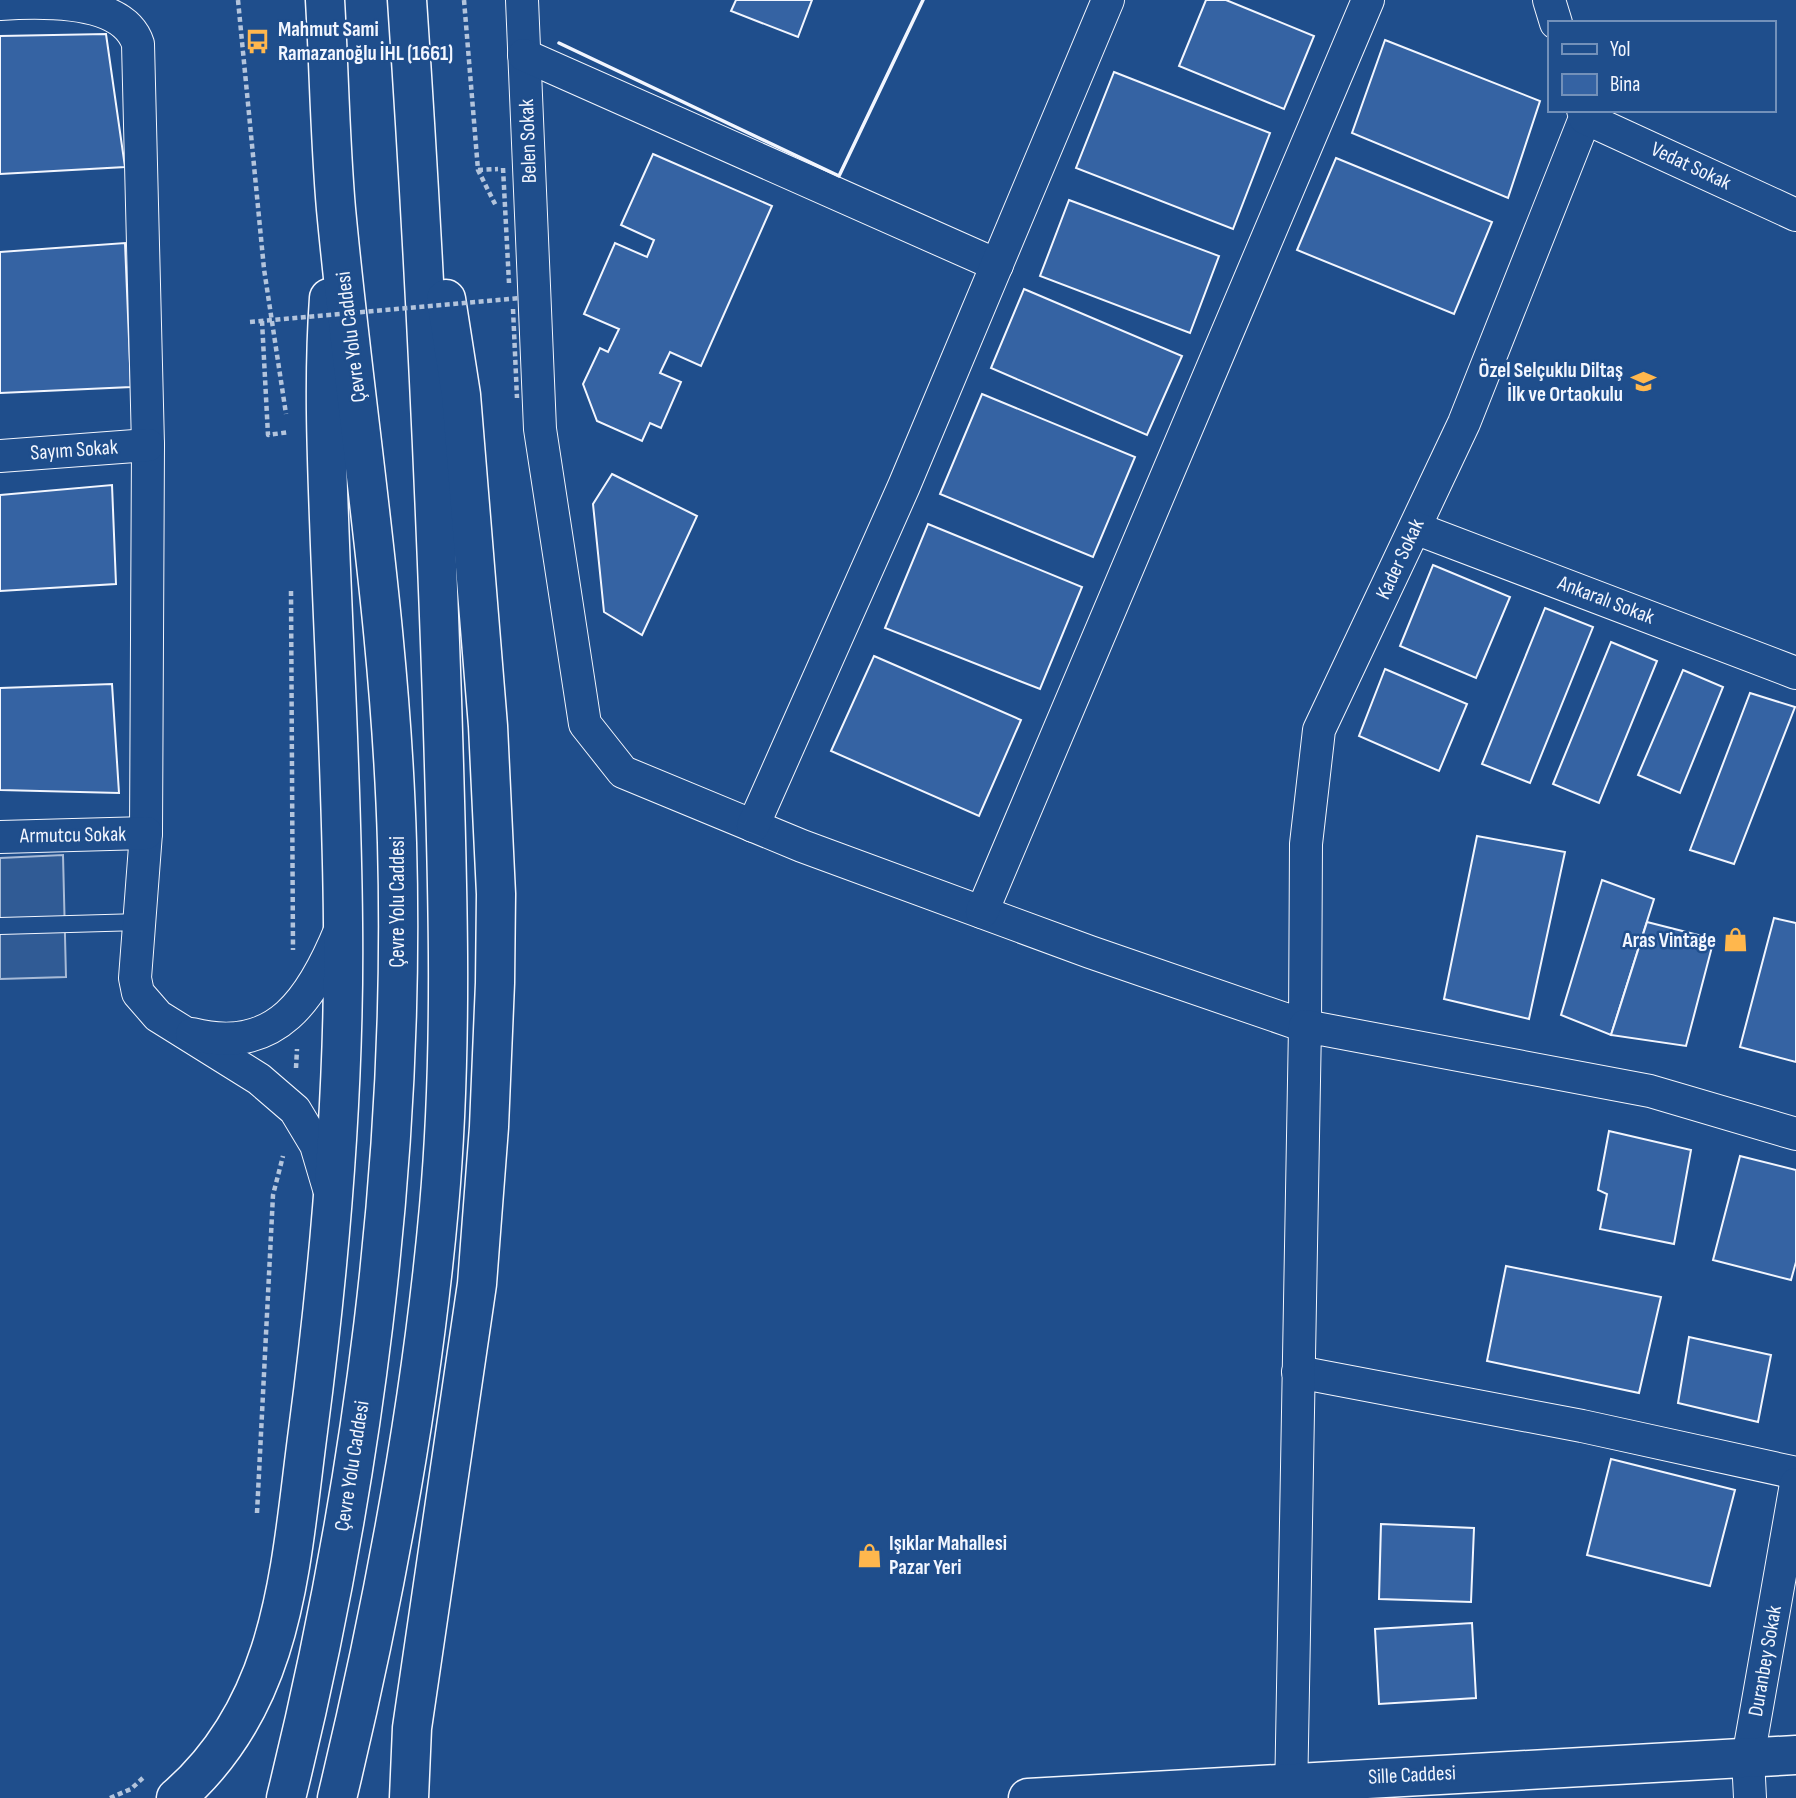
<svg xmlns="http://www.w3.org/2000/svg" width="1796" height="1798" viewBox="0 0 1796 1798" font-family="'Sofia Sans Condensed',sans-serif">
<rect width="100%" height="100%" fill="#1f4e8c"/>
<path fill="#305b95" stroke="#a8bbd7" stroke-width="2" d="M63,855l3,122 -66,2v-121z"/>
<g fill="#3563a3" stroke="#f2f6ff" stroke-width="2">
<path d="M736,0h76l-14,37 -67,-26z"/>
<path d="M1206,0h20l88,36 -30,73 -105,-43z"/>
<path d="M106,34l19,133 -125,7v-138z"/>
<path d="M1385,40l155,61 -32,97 -156,-65z"/>
<path d="M1114,72l156,61 -37,96 -157,-61z"/>
<path d="M653,154l119,52 -71,160 -31,-14 -10,21 21,9 -20,46 -11,-5 -8,18 -45,-20 -14,-37 17,-36 8,4 11,-23 -35,-15 31,-71 32,14 7,-17 -33,-15z"/>
<path d="M1336,158l156,64 -38,92 -157,-64z"/>
<path d="M1069,200l150,56 -29,77 -150,-57z"/>
<path d="M125,243l6,144 -131,6v-141z"/>
<path d="M1024,289l158,67 -35,79 -156,-67z"/>
<path d="M982,394l153,63 -42,100 -153,-63z"/>
<path d="M612,474l85,42 -55,119 -38,-23 -11,-108z"/>
<path d="M112,485l4,99 -116,7v-96z"/>
<path d="M928,524l154,63 -42,102 -155,-61z"/>
<path d="M1433,565l77,32 -34,81 -76,-32z"/>
<path d="M1545,608l48,19 -63,156 -48,-19z"/>
<path d="M1611,642l46,19 -58,142 -46,-19z"/>
<path d="M874,656l147,64 -42,96 -148,-65z"/>
<path d="M1385,669l82,35 -28,67 -80,-35z"/>
<path d="M1683,670l40,17 -43,106 -42,-18z"/>
<path d="M112,684l7,109 -119,-3v-102z"/>
<path d="M1750,693l45,14 -61,157 -44,-14z"/>
<path d="M1477,836l88,16 -36,167 -85,-20z"/>
<path d="M1602,880l52,19 -43,136 -50,-20z"/>
<path d="M1774,918l22,5v139l-56,-15z"/>
<path d="M1647,922l67,17 -28,107 -75,-11z"/>
<path d="M1609,1131l82,19 -17,94 -74,-15 7,-35 -9,-4z"/>
<path d="M1740,1156l56,14v92l-5,18 -78,-20z"/>
<path d="M1506,1266l155,31 -22,96 -152,-32z"/>
<path d="M1689,1337l82,18 -13,67 -80,-19z"/>
<path d="M1611,1459l124,31 -25,96 -123,-31z"/>
<path d="M1381,1524l93,4 -3,74 -92,-3z"/>
<path d="M1472,1623l4,75 -97,6 -4,-75z"/>
</g>
<g fill="none" stroke-linecap="round" stroke-linejoin="round">
<defs>
<path id="service" d="M0,926l140,-4"/>
<g id="minor">
<path d="M522,0l18,429 45,295 38,48 179,74 288,106 215,74 1,-182 13,-114 145,-307 121,-305 -2,-8"/>
<path d="M1549,0l7,23"/>
<path d="M0,4c47,-3 124,-4 138,40l10,401 -2,388 -11,145 3,15 20,23 101,63 36,31 21,35 13,44"/>
<path d="M524,55l473,210"/>
<path d="M1585,118l211,97"/>
<path d="M0,456l148,-11"/>
<path d="M1415,528l381,145"/>
<path d="M753,826l151,-340 204,-486"/>
<path d="M0,837l146,-4"/>
<path d="M982,912l386,-912"/>
<path d="M192,1034c85,22 121,-37 149,-106"/>
<path d="M1298,1372l284,54 214,47"/>
<path d="M1291,1798l14,-772 345,65 146,43"/>
<path d="M1750,1798l-2,-40 48,-274"/>
</g>
<path id="tertiary" d="M1028,1798l768,-43"/>
<g id="trunk">
<path d="M176,1798c110,-95 114,-232 132,-367 22,-167 37,-339 35,-508 -1,-126 -8,-252 -13,-378 -3,-82 -7,-164 -1,-247"/>
<path d="M286,1798c76,-306 120,-639 111,-955 -6,-213 -41,-422 -61,-634 -6,-69 -7,-140 -11,-209"/>
<path d="M337,1798c47,-195 84,-390 102,-591 15,-169 8,-339 3,-508 -8,-233 -19,-466 -35,-699"/>
<path d="M409,1798l3,-70 65,-444 12,-157 6,-144 1,-89 -8,-168 -27,-331 -15,-96"/>
</g>
</defs>
<use href="#service" stroke="#f2f6ff" stroke-width="18"/>
<use href="#minor" stroke="#f2f6ff" stroke-width="34"/>
<use href="#tertiary" stroke="#f2f6ff" stroke-width="41"/>
<use href="#trunk" stroke="#f2f6ff" stroke-width="41"/>
<g stroke="#b3c4dc" stroke-width="4.5" stroke-dasharray="5 3.5" stroke-linecap="butt">
<path d="M238,0l26,269 22,145"/>
<path d="M464,0l14,170 18,36"/>
<path d="M478,170l20,-1"/>
<path d="M262,321l6,114 21,-3"/>
<path d="M291,591l2,359"/>
<path d="M296,1068l1,-19"/>
<path d="M257,1513l16,-318 10,-39"/>
<path d="M110,1798l21,-9 14,-13"/>
</g>
<use href="#service" stroke="#1f4e8c" stroke-width="16"/>
<use href="#minor" stroke="#1f4e8c" stroke-width="32"/>
<use href="#tertiary" stroke="#1f4e8c" stroke-width="38"/>
<use href="#trunk" stroke="#1f4e8c" stroke-width="38"/>
<g stroke="#b3c4dc" stroke-width="4.5" stroke-dasharray="5 3.5" stroke-linecap="butt">
<path d="M503,168l6,115"/>
<path d="M513,309l4,89"/>
<path d="M250,322l270,-24"/>
</g>
<path stroke="#f2f6ff" stroke-width="3.5" d="M559,43l280,133 84,-176"/>
</g>
<defs>
<symbol id="bus-bare" viewBox="-9 -9 18 18"><path d="M-5-6H5V4H4V6H2V4H-2V6H-4V4H-5ZM-3.5-4V0h7V-4ZM-3.5 1.2v1.5H-2V1.2ZM2 1.2v1.5H3.5V1.2Z" fill="#ffb74d" stroke="#1f4e8c" stroke-width="2.5" paint-order="stroke"/></symbol>
<symbol id="school-bare" viewBox="-9 -9 18 18"><path d="M0-5L7-2L0 1L-7-2ZM-4 1L0 2.5L4 1V4Q0 6-4 4Z" fill="#ffb74d" stroke="#1f4e8c" stroke-width="2.5" paint-order="stroke"/></symbol>
<symbol id="shop-bare" viewBox="-9 -9 18 18"><path d="M-5-2.5h2.3a2.7 3.5 0 0 1 5.4 0H5L5.5 6h-11ZM-1.5-2.5h3a1.5 2.3 0 0 0-3 0Z" fill="#ffb74d" stroke="#1f4e8c" stroke-width="2.5" paint-order="stroke"/></symbol>
</defs>
<g fill-rule="evenodd">
<use href="#bus-bare" x="240" y="24" width="35" height="35"/>
<use href="#school-bare" x="1626" y="364" width="35" height="35"/>
<use href="#shop-bare" x="1718" y="922" width="35" height="35"/>
<use href="#shop-bare" x="852" y="1538" width="35" height="35"/>
</g>
<g text-anchor="middle" dominant-baseline="central" stroke-width="5" stroke-linejoin="round" paint-order="stroke">
<g font-size="21" font-weight="bold" fill="#f2f6ff" stroke="#1f4e8c" text-anchor="start">
<text x="278" y="29">Mahmut Sami<tspan x="278" dy="24">Ramazanoğlu İHL (1661)</tspan></text>
<text x="1623" y="370" text-anchor="end">Özel Selçuklu Diltaş<tspan x="1623" dy="24">İlk ve Ortaokulu</tspan></text>
<text x="1716" y="940" text-anchor="end">Aras Vintage</text>
<text x="889" y="1543">Işıklar Mahallesi<tspan x="889" dy="24">Pazar Yeri</tspan></text>
</g>
<g font-size="21" fill="#f2f6ff" stroke="#1f4e8c">
<text transform="translate(528 141) rotate(-92)">Belen Sokak</text>
<text transform="translate(1691 166) rotate(25)">Vedat Sokak</text>
<text transform="translate(351 337) rotate(-97)">Çevre Yolu Caddesi</text>
<text transform="translate(74 450) rotate(-4)">Sayım Sokak</text>
<text transform="translate(1400 559) rotate(-65)">Kader Sokak</text>
<text transform="translate(1606 600) rotate(21)">Ankaralı Sokak</text>
<text transform="translate(73 835) rotate(-1)">Armutcu Sokak</text>
<text transform="translate(397 902) rotate(-90)">Çevre Yolu Caddesi</text>
<text transform="translate(352 1466) rotate(-81)">Çevre Yolu Caddesi</text>
<text transform="translate(1765 1661) rotate(-80)">Duranbey Sokak</text>
<text transform="translate(1412 1775) rotate(-3)">Sille Caddesi</text>
</g>
</g>
<rect x="1548" y="21" width="228" height="91" fill="#1f4e8c" stroke="#7391ba" stroke-width="2"/>
<rect x="1562" y="44" width="35" height="10" fill="#1f4e8c" stroke="#7391ba" stroke-width="2"/>
<text x="1610" y="56" font-size="21" fill="#f2f6ff">Yol</text>
<rect x="1562" y="74" width="35" height="21" fill="#3563a3" stroke="#7391ba" stroke-width="2"/>
<text x="1610" y="91" font-size="21" fill="#f2f6ff">Bina</text>
</svg>
